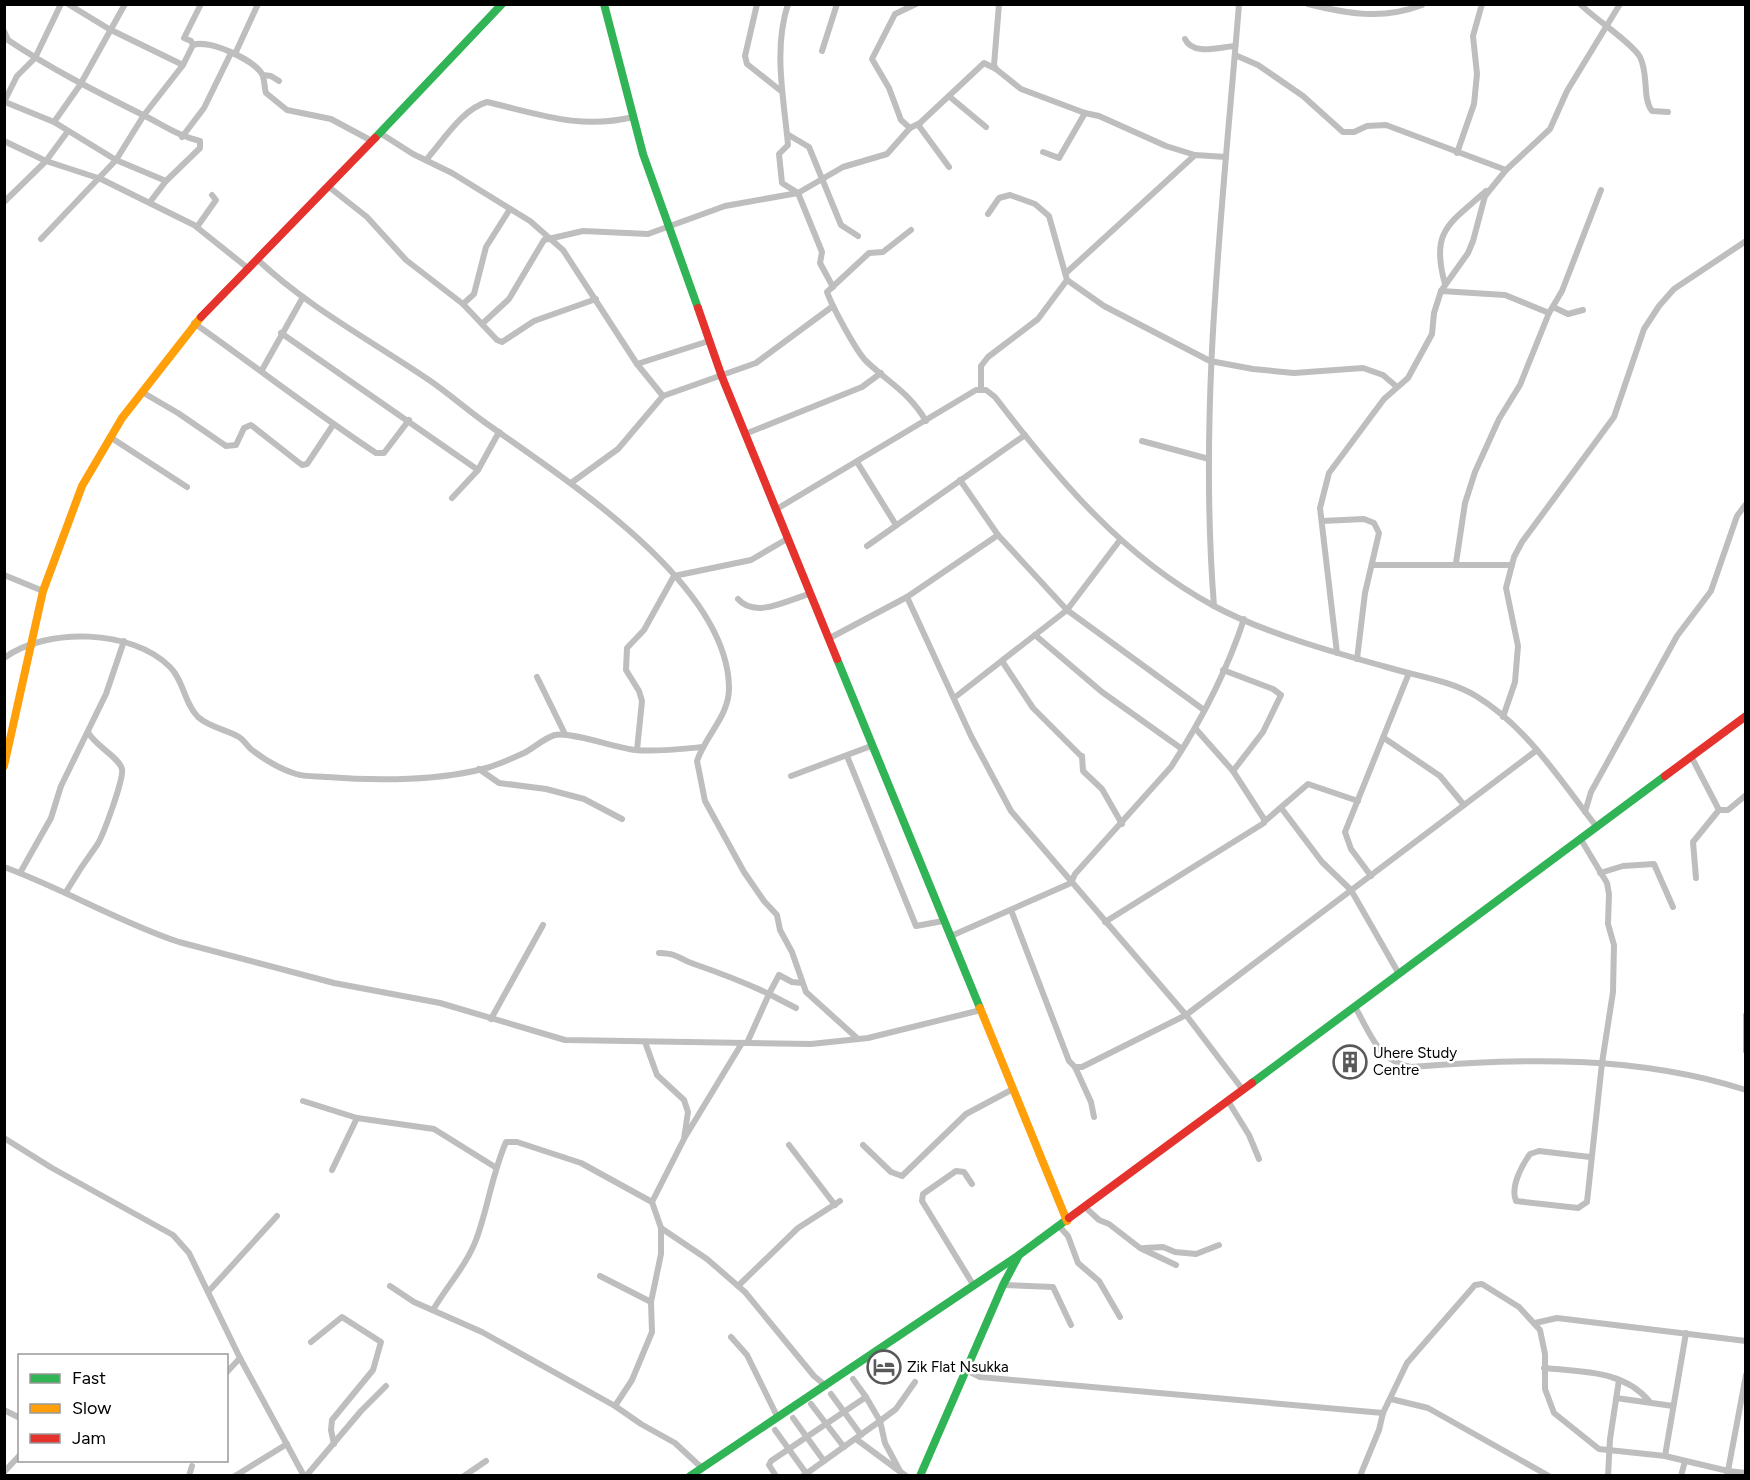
<svg xmlns="http://www.w3.org/2000/svg" width="1750" height="1480" viewBox="0 0 1750 1480" font-family="Figtree,sans-serif">
<rect width="100%" height="100%" fill="#fff"/>
<g fill="none" stroke-linecap="round" stroke-linejoin="round">
<g stroke="#bebebe" stroke-width="6">
<path d="M68,4l41,25 74,36"/>
<path d="M757,4l-12,52 2,8 34,27"/>
<path d="M788,4c-15,46 -4,95 0,141l-9,9 3,29 16,10 24,59 -2,11 13,24"/>
<path d="M1308,4c40,10 75,16 114,1"/>
<path d="M1580,4c15,15 52,39 60,53 9,18 2,41 12,54l16,1"/>
<path d="M4,31l4,9c43,29 87,51 133,74 21,10 37,22 59,27v7l-34,33 -16,21"/>
<path d="M1185,39c8,17 34,8 50,7"/>
<path d="M193,45c15,-6 60,14 69,29 3,6 2,13 4,19l21,17 44,9 41,22"/>
<path d="M822,51l15,-47"/>
<path d="M235,54l23,-50"/>
<path d="M1235,55l23,10 45,31 40,36h11l13,-6 19,-1 120,45"/>
<path d="M996,69l-2,-4 5,-61"/>
<path d="M263,75l8,1 8,5"/>
<path d="M950,97l36,30"/>
<path d="M4,102l13,-26 18,-18 26,-54"/>
<path d="M5,102l49,20 62,38 50,21"/>
<path d="M54,122l26,-37 45,-81"/>
<path d="M910,128l-9,-8 -12,-32 -17,-29 23,-45 21,-10"/>
<path d="M380,133l33,21 39,19 78,48 33,29 74,114 26,32"/>
<path d="M787,134l22,13 32,78 17,11"/>
<path d="M182,137l22,-29 27,-55"/>
<path d="M4,141l42,20 55,18 93,46 55,44"/>
<path d="M1043,152l16,6 26,-45"/>
<path d="M1457,153l17,-49 3,-30 -4,-38 9,-32"/>
<path d="M426,160c17,-19 36,-51 61,-58 52,12 92,28 146,15"/>
<path d="M949,167l-30,-41 1,-3 64,-60 12,6 25,20 64,24 14,3 67,30 29,9"/>
<path d="M329,187l38,30 39,43 57,44 34,36 5,2 32,-21 62,-22"/>
<path d="M5,201l41,-40 22,-30"/>
<path d="M988,214l11,-16 11,-3 25,9 14,12 18,64 37,26 106,55 43,8 41,4 69,-5 20,7 14,12"/>
<path d="M197,227l19,-27 -4,-5"/>
<path d="M911,230l-28,22 -14,1 -42,39c5,14 29,59 39,69 23,22 43,31 60,60"/>
<path d="M41,239l75,-79 28,-45 39,-50 10,-20 -2,-4 -7,-3 17,-34"/>
<path d="M258,260c51,48 114,81 171,120 19,13 36,28 54,41 78,56 244,160 246,266 1,28 -24,49 -32,74l8,40 39,71 20,29 13,14 3,15 12,22 14,40 52,47"/>
<path d="M1066,273l129,-118 31,2"/>
<path d="M1445,284c-15,-53 4,-60 41,-93"/>
<path d="M1441,291l64,4 44,18 -29,72 -21,34 -24,53 -10,31 -9,60"/>
<path d="M463,304l11,-10 12,-47 24,-38"/>
<path d="M1553,307l15,7 15,-4"/>
<path d="M1549,313l13,-22 39,-101"/>
<path d="M194,323c61,43 120,89 182,130h8l25,-33"/>
<path d="M482,324l27,-25 35,-59 39,-9 65,3 77,-28 73,-13 45,-26 44,-13 23,-26 10,-5"/>
<path d="M281,333l197,137"/>
<path d="M637,364l72,-23"/>
<path d="M262,370l41,-73"/>
<path d="M981,389v-23l7,-9 50,-38 29,-39"/>
<path d="M142,392l36,21 48,33 10,-1 8,-17 7,-3 51,40 5,-1 26,-39"/>
<path d="M745,434l117,-47 19,-14"/>
<path d="M110,437l77,50"/>
<path d="M1142,441l67,18"/>
<path d="M857,462l39,63"/>
<path d="M960,480l38,55 69,75 137,100"/>
<path d="M571,483l47,-34 45,-53 93,-33 77,-57"/>
<path d="M452,498l26,-28 21,-38"/>
<path d="M775,510l201,-120h10l9,7c62,81 128,160 219,209 50,27 122,47 176,62 27,8 62,13 86,28 50,30 85,85 120,130"/>
<path d="M1322,521l42,-2 10,4 5,10 -14,60 -8,66"/>
<path d="M867,546l158,-111"/>
<path d="M1372,565h140"/>
<path d="M4,575l39,16"/>
<path d="M907,597l64,139 40,75 175,204 57,75"/>
<path d="M738,599c17,20 50,1 71,-5"/>
<path d="M1214,606c-16,-201 9,-401 25,-602"/>
<path d="M1035,635l67,57 80,57"/>
<path d="M828,639l79,-42 91,-62"/>
<path d="M1337,653l-17,-145 9,-35 55,-74 24,-21 24,-44 2,-21 7,-22 27,-38 5,-12 12,-45 21,-26 44,-41 17,-38 53,-87"/>
<path d="M4,658c42,-31 129,-29 166,9 14,14 14,36 28,50 11,10 29,13 41,20 5,3 8,9 13,13 13,10 28,19 44,24 9,3 21,2 31,3 50,4 115,4 163,-10 11,-4 23,-9 34,-14 10,-5 20,-15 31,-18 14,-4 61,13 80,15 21,2 47,-1 68,-3"/>
<path d="M1002,661l31,47 49,49"/>
<path d="M1223,670l50,19 8,6 -18,37 -30,39"/>
<path d="M537,677l28,57"/>
<path d="M954,698l113,-88 53,-70"/>
<path d="M1503,717l12,-35 3,-36 -12,-58 8,-31 8,-15 92,-125 30,-88 15,-23 15,-17 72,-48"/>
<path d="M1384,738l56,38 24,29"/>
<path d="M637,750l5,-49 -3,-10 -13,-21 1,-22 17,-18 30,-54 77,-16 36,-21"/>
<path d="M847,756l69,170 27,-5"/>
<path d="M1082,756l1,15 19,18 20,35"/>
<path d="M1691,756l28,54h9l18,-15"/>
<path d="M479,769l20,14 47,6 38,10 38,20"/>
<path d="M791,776l80,-30"/>
<path d="M1282,809l40,53 29,28 48,84"/>
<path d="M1585,812l6,-20 86,-156 34,-45 26,-75 9,-12"/>
<path d="M1264,822l44,-38 50,17"/>
<path d="M1580,838l27,45 2,11 -1,30 6,21 -1,47 -11,71 -15,139 -9,6 -62,-7c-6,-14 6,-36 14,-47l9,-3 51,6"/>
<path d="M4,867c60,22 115,55 175,75l155,41 106,20 125,37 246,4 57,-6 113,-28"/>
<path d="M20,873l31,-55 10,-32 45,-92 18,-53"/>
<path d="M1600,873l23,-7 31,-2 19,43"/>
<path d="M1371,876l-20,-27 -6,-17 64,-159"/>
<path d="M1696,878l-3,-36 26,-32"/>
<path d="M66,892c10,-17 20,-32 31,-47 6,-9 27,-66 25,-76 -3,-12 -28,-24 -34,-37"/>
<path d="M1011,910l58,151 6,6h7l104,-52 351,-265"/>
<path d="M1105,922l159,-99v-4l-31,-48 -38,-43"/>
<path d="M951,936l120,-53 4,-9 96,-107c30,-46 56,-96 73,-148"/>
<path d="M659,953c22,1 17,5 35,11 26,9 50,18 75,30l-22,49"/>
<path d="M1355,1007c17,29 22,53 56,60 112,-9 226,-12 335,23"/>
<path d="M796,1008l-27,-14 10,-19 13,7 10,1"/>
<path d="M1746,1015v36"/>
<path d="M491,1019l52,-94"/>
<path d="M645,1042l12,33 27,25 4,12 -4,27 -32,63"/>
<path d="M1075,1067l16,35 3,15"/>
<path d="M303,1101l54,17 77,11 61,38"/>
<path d="M1228,1101l21,34 10,24"/>
<path d="M685,1137l57,-94"/>
<path d="M4,1138l48,30 121,67 16,18 51,105 64,118"/>
<path d="M789,1145l46,60"/>
<path d="M863,1145l28,27 11,4 64,-62 47,-25"/>
<path d="M332,1170l25,-52"/>
<path d="M972,1184l-8,-12 -8,-1 -33,23 -1,7 52,85"/>
<path d="M1085,1207l14,13 10,4 31,24 36,17"/>
<path d="M1059,1226l9,10 10,27 21,18 21,36"/>
<path d="M1144,1248l19,-1 12,5 21,2 23,-9"/>
<path d="M600,1276l51,26"/>
<path d="M1003,1285l50,2 18,38"/>
<path d="M390,1286l24,16 68,30 133,74 26,18 34,19 27,25"/>
<path d="M738,1286l60,-58 42,-27"/>
<path d="M208,1292l69,-76"/>
<path d="M433,1310c14,-24 33,-44 43,-70 12,-32 16,-66 30,-98h11l64,21 71,39 9,26"/>
<path d="M1535,1323l22,-5 189,23"/>
<path d="M731,1337l16,18 31,63"/>
<path d="M311,1342l31,-25 39,25 -8,28 -41,50 -1,10 3,14"/>
<path d="M1544,1368c38,4 79,2 105,33"/>
<path d="M966,1370l14,7 403,36"/>
<path d="M226,1373l14,-15"/>
<path d="M853,1379l13,18"/>
<path d="M831,1394l30,41"/>
<path d="M1616,1398l57,8"/>
<path d="M1391,1399l37,9 121,68"/>
<path d="M811,1404l33,43"/>
<path d="M615,1406l17,-26 20,-48 -1,-30 10,-48v-26l46,31 38,33 69,84 12,10"/>
<path d="M4,1410l16,8"/>
<path d="M793,1418l31,43"/>
<path d="M775,1430l31,43"/>
<path d="M856,1439l50,37"/>
<path d="M1665,1456l21,-123"/>
<path d="M4,1472l16,-17"/>
<path d="M901,1473l-16,-30 -5,-22 16,-12 19,-27"/>
<path d="M189,1476l3,-10"/>
<path d="M235,1476l52,-32"/>
<path d="M306,1476l55,-65 25,-25"/>
<path d="M464,1476l22,-15"/>
<path d="M776,1476l-7,-11 2,-4 95,-64 14,24 -77,55"/>
<path d="M1360,1476l19,-46 4,-17 24,-50 68,-78 7,-1 37,23 21,23 5,24v35l9,24 45,36 66,7 63,15 18,2"/>
<path d="M1608,1476l2,-37 9,-59"/>
<path d="M1681,1476l4,-15"/>
<path d="M1727,1476l19,-101"/>
</g>
<g stroke="#30b455" stroke-width="8">
<path d="M604,4l39,150 55,154"/>
<path d="M375,138l127,-134"/>
<path d="M837,659l143,349"/>
<path d="M1252,1083l413,-307"/>
<path d="M690,1476l329,-221 50,-37"/>
<path d="M920,1476l83,-191 16,-30"/>
</g>
<g stroke="#ff9f0a" stroke-width="8">
<path d="M4,766l39,-175 39,-105 40,-68 79,-101"/>
<path d="M980,1008l87,213"/>
</g>
<g stroke="#e5322d" stroke-width="8">
<path d="M698,308l24,69 115,282"/>
<path d="M201,317l174,-179"/>
<path d="M1665,776l81,-60"/>
<path d="M1069,1218l183,-135"/>
</g>
</g>
<defs>
<symbol id="building-ring" viewBox="-11 -11 22 22"><circle r="9.5" fill="#fff" stroke="#595959" stroke-width="1.5"/><path d="M-4-6H4V6H1V3H-1V6H-4ZM-2.5-4.3h1.7v1.8h-1.7ZM.8-4.3h1.7v1.8H.8ZM-2.5-1h1.7V.8h-1.7ZM.8-1h1.7V.8H.8Z" fill="#595959"/></symbol>
<symbol id="hotel-ring" viewBox="-11 -11 22 22"><circle r="9.5" fill="#fff" stroke="#595959" stroke-width="1.5"/><path d="M-6-4.5h1.5V1H6V5H4.5V3h-9V5H-6ZM-4 0a1.8 1.8 0 1 1 3.6 0ZM.5 0V-2.5h3Q6-2.5 6 0Z" fill="#595959"/></symbol>
</defs>
<g fill-rule="evenodd">
<use href="#building-ring" x="1331" y="1043" width="38" height="38"/>
<use href="#hotel-ring" x="865" y="1348" width="38" height="38"/>
</g>
<g text-anchor="middle" dominant-baseline="central" stroke-width="5" stroke-linejoin="round" paint-order="stroke">
<g font-size="15" fill="#000" stroke="#fff" text-anchor="start">
<text x="1373" y="1053">Uhere Study<tspan x="1373" dy="17">Centre</tspan></text>
<text x="907" y="1367">Zik Flat Nsukka</text>
</g>
</g>
<rect width="1750" height="1480" fill="none" stroke="#000000" stroke-width="12"/>
<rect x="18" y="1354" width="210" height="108" fill="#ffffff" stroke="#999999" stroke-width="1.5"/>
<rect x="30" y="1374" width="30" height="9" fill="#30b455" stroke="#999999" stroke-width="1.5"/>
<text x="72" y="1384" font-size="18" fill="#000000">Fast</text>
<rect x="30" y="1404" width="30" height="9" fill="#ff9f0a" stroke="#999999" stroke-width="1.5"/>
<text x="72" y="1414" font-size="18" fill="#000000">Slow</text>
<rect x="30" y="1434" width="30" height="9" fill="#e5322d" stroke="#999999" stroke-width="1.5"/>
<text x="72" y="1444" font-size="18" fill="#000000">Jam</text>
</svg>
